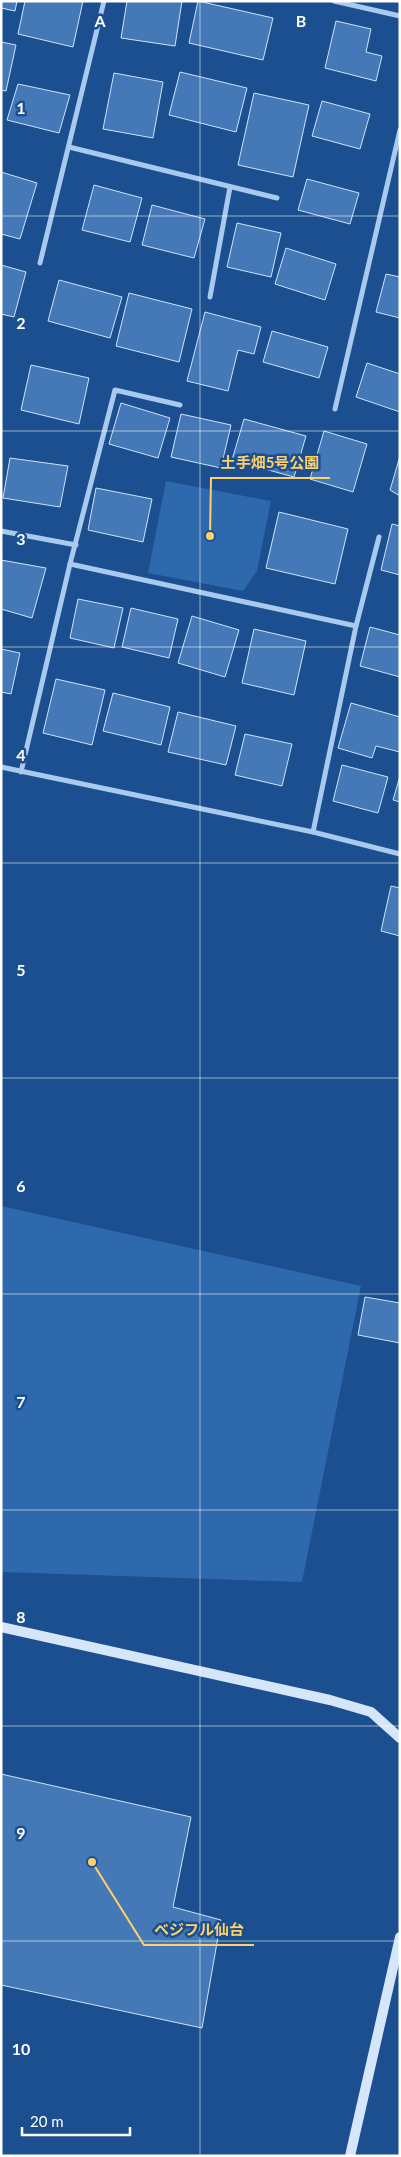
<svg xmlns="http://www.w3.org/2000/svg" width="401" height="2157" viewBox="0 0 401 2157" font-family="Lato,'Noto Sans JP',sans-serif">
<rect width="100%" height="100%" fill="#1b4f8f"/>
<g fill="#2e69ad">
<path d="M166,481l105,20 -14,70 -14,20 -95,-18z"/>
<path d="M1,1206l360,80 -59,296 -301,-10z"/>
</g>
<g fill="#4478b7" stroke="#cfe3fa">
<path d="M1,1h16l-2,10 -14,-3z"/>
<path d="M25,1h58l-10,46 -55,-13z"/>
<path d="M127,1h55l-7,45 -54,-8z"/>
<path d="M198,1l75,17 -10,42 -74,-17z"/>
<path d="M336,21l35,8 -5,23 16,4 -6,25 -51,-13z"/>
<path d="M1,42l15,3 -10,46 -5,-1z"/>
<path d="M180,72l67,16 -11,44 -67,-17z"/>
<path d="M114,73l49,9 -10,56 -50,-9z"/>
<path d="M18,84l52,11 -11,38 -52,-13z"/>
<path d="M254,93l55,12 -16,72 -55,-12z"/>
<path d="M322,101l48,13 -10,35 -48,-13z"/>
<path d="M1,172l36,11 -17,56 -19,-5z"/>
<path d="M307,179l52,14 -9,31 -52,-14z"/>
<path d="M94,185l48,13 -12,44 -48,-12z"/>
<path d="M152,205l53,14 -11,39 -52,-13z"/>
<path d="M237,223l44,10 -10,44 -44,-10z"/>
<path d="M286,248l50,16 -11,36 -50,-16z"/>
<path d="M1,265l25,7 -12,45 -13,-3z"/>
<path d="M386,274l14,3v41l-24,-6z"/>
<path d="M59,280l63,17 -12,41 -62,-17z"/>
<path d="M129,293l63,16 -13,53 -63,-16z"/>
<path d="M205,312l56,15 -7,27 -16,-4 -10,41 -41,-10z"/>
<path d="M272,331l56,16 -9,31 -56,-16z"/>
<path d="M367,363l33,11v38l-44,-15z"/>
<path d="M31,365l58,13 -10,46 -58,-14z"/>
<path d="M121,403l49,15 -12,40 -49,-14z"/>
<path d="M181,414l50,11 -10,43 -50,-11z"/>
<path d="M244,419l62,17 -12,41 -62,-17z"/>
<path d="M324,431l43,13 -14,48 -43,-13z"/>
<path d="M400,456v40l-10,-6z"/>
<path d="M10,458l58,8 -8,41 -57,-9z"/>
<path d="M96,488l56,11 -9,43 -55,-12z"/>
<path d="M279,512l69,17 -13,55 -69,-16z"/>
<path d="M392,524l8,2v49l-19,-5z"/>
<path d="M1,560l45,8 -14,50 -31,-9z"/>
<path d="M78,599l45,9 -9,40 -44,-10z"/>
<path d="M131,608l47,11 -9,39 -47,-11z"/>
<path d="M192,616l47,14 -14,47 -47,-14z"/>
<path d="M370,627l30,8v42l-40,-11z"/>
<path d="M254,629l52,12 -12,54 -52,-12z"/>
<path d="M1,649l19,4 -9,41 -10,-2z"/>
<path d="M56,679l49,11 -13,55 -49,-12z"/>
<path d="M113,693l57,14 -9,38 -58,-14z"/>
<path d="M351,703l49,14v35l-24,-6 -4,12 -34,-10z"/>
<path d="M178,712l58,14 -10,39 -58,-13z"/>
<path d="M245,734l47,10 -10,42 -47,-11z"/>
<path d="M342,765l46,12 -10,36 -45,-12z"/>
<path d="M400,776v26l-7,-2z"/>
<path d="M391,886l9,2v48l-19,-5z"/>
<path d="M365,1297l35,6v40l-42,-8z"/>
<path d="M1,1774l190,43 -18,90 48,13 -19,108 -201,-43z"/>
</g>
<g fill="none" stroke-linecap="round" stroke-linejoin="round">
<g stroke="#a9c9ee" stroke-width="5">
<path d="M334,1l66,15"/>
<path d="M69,147l208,51"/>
<path d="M40,263l64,-262"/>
<path d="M210,297l20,-110"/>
<path d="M335,409l65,-279"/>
<path d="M1,531l75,14"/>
<path d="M70,564l286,62"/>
<path d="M1,767l312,65 87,22"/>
<path d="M21,772l49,-208 45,-174 65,15"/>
<path d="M313,832l43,-206 23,-89"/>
</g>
<g stroke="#d6e6fa" stroke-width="10">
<path d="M1,1627l329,73 41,12 29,26"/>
<path d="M350,2156l50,-219"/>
</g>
</g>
<path fill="none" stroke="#fff" stroke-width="1" stroke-opacity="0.55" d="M200,1v2155M1,216h399M1,431h399M1,647h399M1,863h399M1,1078h399M1,1294h399M1,1510h399M1,1726h399M1,1941h399"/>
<g font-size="16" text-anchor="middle" font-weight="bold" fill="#fff" stroke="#1b4f8f" stroke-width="5" stroke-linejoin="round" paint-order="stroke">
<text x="100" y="27">A</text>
<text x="301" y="27">B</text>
<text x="21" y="114">1</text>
<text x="21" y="329">2</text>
<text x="21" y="545">3</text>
<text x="21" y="761">4</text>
<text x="21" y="976">5</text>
<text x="21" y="1192">6</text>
<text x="21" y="1408">7</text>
<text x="21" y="1623">8</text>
<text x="21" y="1839">9</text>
<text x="21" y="2055">10</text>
</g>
<path fill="none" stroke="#ffd166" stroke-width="2" d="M210 536L211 478H330M92 1862L144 1945H254"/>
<g fill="#ffd166" stroke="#1b4f8f" stroke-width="2">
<circle cx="210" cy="536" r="5"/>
<circle cx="92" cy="1862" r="5"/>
</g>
<g font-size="15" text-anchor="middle" font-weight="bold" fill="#ffd166" stroke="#1b4f8f" stroke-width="5" stroke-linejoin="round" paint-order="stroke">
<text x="270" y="468">土手畑5号公園</text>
<text x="199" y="1935">ベジフル仙台</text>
</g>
<rect width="401" height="2157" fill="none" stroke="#ffffff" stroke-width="5"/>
<path d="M22 2127v8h108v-8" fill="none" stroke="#ffffff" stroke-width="2.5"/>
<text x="30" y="2127" font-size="15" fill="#ffffff" stroke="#1b4f8f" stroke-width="4" paint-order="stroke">20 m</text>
</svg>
